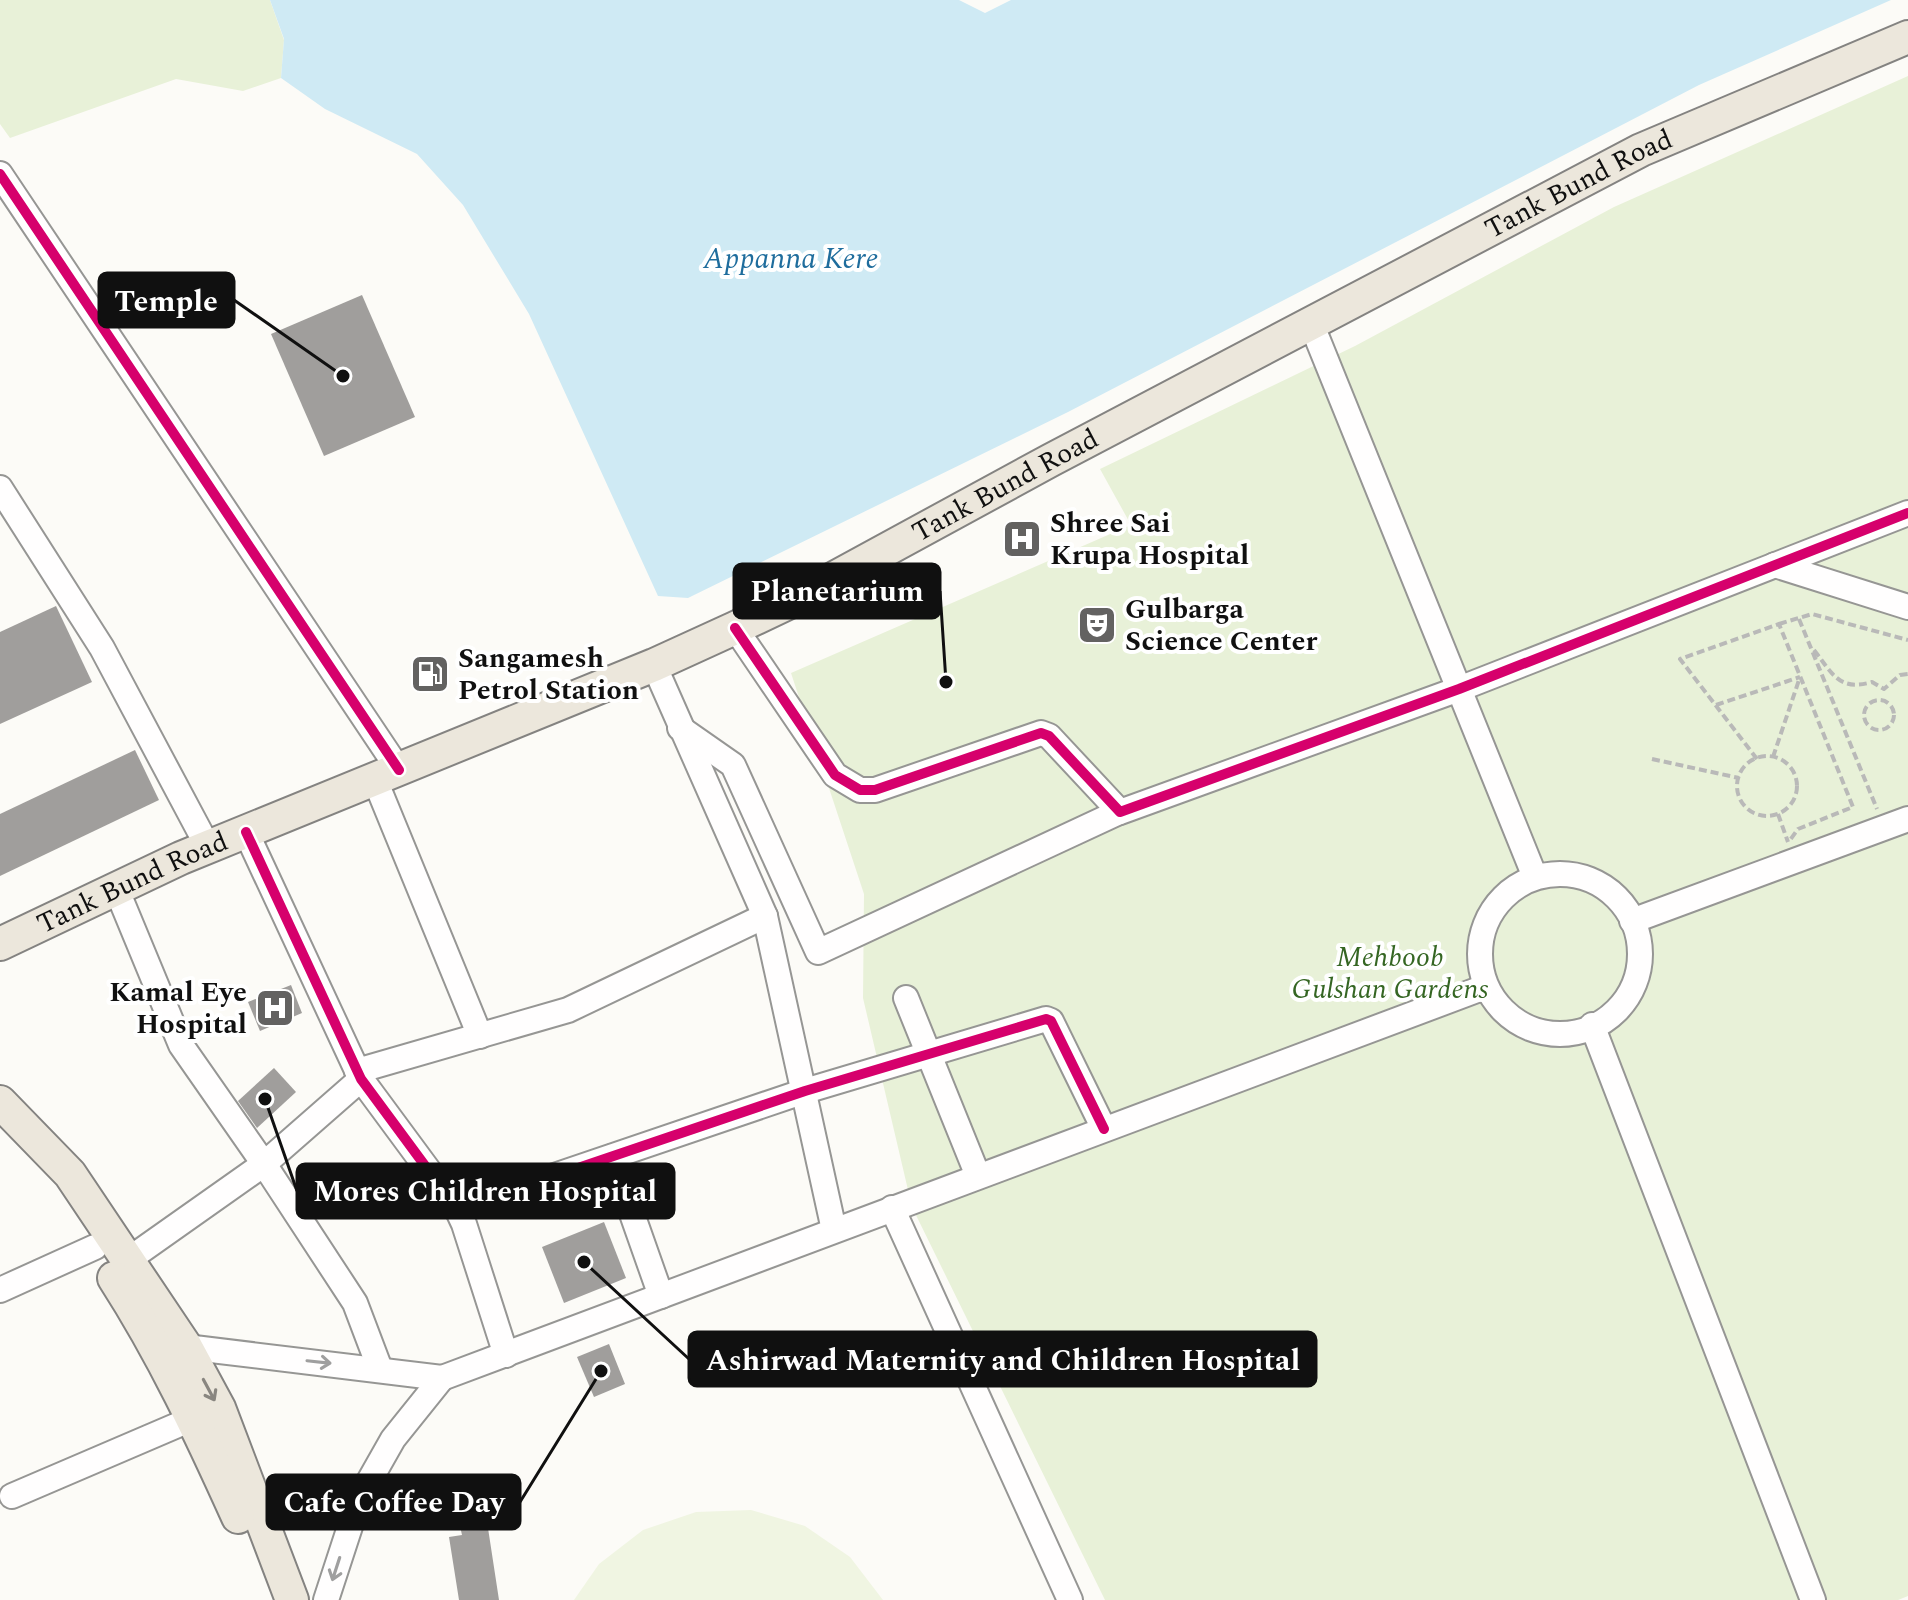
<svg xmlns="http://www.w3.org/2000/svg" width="1908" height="1600" viewBox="0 0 1908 1600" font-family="Spectral,serif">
<rect width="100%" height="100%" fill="#fcfbf7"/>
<g fill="#e8f1d8">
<path d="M0,0h270l14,40 -3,38 -38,13 -67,-12 -166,59 -10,-14z"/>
<path d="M1908,76v1520l-10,4h-793l-193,-393 -49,-209 1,-104 -73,-221 340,-148 -31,-56 255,-123 259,-139z"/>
</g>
<path fill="#f0f5e2" d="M751,1510l54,16 45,31 33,43h-309l25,-36 44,-34 53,-18z"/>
<path fill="#cfeaf4" d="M270,0h689l26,13 26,-13h880l-192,85 -631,327 -380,186 -30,-2 -129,-282 -66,-109 -46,-51 -92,-45 -44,-31 3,-39z"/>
<g fill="#a09e9c">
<path d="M362,295l53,122 -91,39 -53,-122z"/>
<path d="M56,606l36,76 -92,42v-92z"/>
<path d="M135,750l24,50 -159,76v-62z"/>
<path d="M291,985l11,28 -42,18 -12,-29z"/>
<path d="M274,1068l22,24 -39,36 -19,-27z"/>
<path d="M604,1222l22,56 -62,25 -22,-56z"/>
<path d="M609,1344l16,40 -31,13 -17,-40z"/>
<path d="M486,1515l13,85h-40l-10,-63 13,-2 -2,-9 11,-2 -1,-6z"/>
</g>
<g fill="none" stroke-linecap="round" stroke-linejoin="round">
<defs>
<g id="minor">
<path d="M0,174l399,596"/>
<path d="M1311,323l224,554"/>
<path d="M0,488l102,160 106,199"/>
<path d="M1775,565l133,42"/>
<path d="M735,628l100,147 25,15h15l166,-57 8,3 71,76 339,-123 449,-176"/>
<path d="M654,665l111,251 69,314"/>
<path d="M680,728l53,37 85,187 301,-140"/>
<path d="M375,780l105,256"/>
<path d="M246,832l115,247 96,130 348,-118 241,-72 5,2 53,108"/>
<circle cx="1560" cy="954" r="80"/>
<path d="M116,888l65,157 83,119 91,139 25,66"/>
<path d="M1632,921l276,-102"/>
<path d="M906,998l72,178"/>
<path d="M1592,1025l221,575"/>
<path d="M357,1071l211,-61 197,-94"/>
<path d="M612,1157l49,139"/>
<path d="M892,1208l178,392"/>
<path d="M457,1209l7,15 42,131"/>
<path d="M128,1260l136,-96 97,-85"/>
<path d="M0,1290l95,-43"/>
<path d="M186,1347l256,31 -49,61 -34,60 -33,101"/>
<path d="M442,1378l1043,-391"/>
<path d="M12,1496l182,-78"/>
</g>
<g id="major">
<path id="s1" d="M0,944l181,-86 473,-193 81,-37 57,-27 259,-141 590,-310 267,-113"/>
<path d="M0,1102l70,72 116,173 33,61 73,192"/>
<path d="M114,1278c49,76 87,157 124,239"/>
</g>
</defs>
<use href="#minor" stroke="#969694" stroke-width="28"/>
<use href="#major" stroke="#848381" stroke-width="36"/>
<g stroke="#b9b9b8" stroke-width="4" stroke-dasharray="8 4" stroke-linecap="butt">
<path d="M1799,619l78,190"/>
<path d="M1779,624l33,-10 96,26"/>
<path d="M1814,650c18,23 25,42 58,32l12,7 16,-14 8,-1"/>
<circle cx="1879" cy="715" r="15"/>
<path d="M1716,705l84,-28"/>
<circle cx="1767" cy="786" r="30"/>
<path d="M1773,757l27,-80"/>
<path d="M1652,759l87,19"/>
<path d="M1757,759l-77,-100 99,-35 74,183 -55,22 -8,11"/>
<path d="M1778,814l10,28"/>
</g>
<use href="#minor" stroke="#fffefe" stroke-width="24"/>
<use href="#major" stroke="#ece7dc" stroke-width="32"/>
<defs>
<g id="cycleway">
<path d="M0,174l399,596"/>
<path d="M735,628l100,147 25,15h15l166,-57 8,3 71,76 339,-123 449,-176"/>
<path d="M246,832l115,247 96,130 348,-118 241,-72 5,2 53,108"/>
</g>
</defs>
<use href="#cycleway" stroke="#fff" stroke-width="15"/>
<use href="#cycleway" stroke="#d6006c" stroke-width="10"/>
</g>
<defs><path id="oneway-shaft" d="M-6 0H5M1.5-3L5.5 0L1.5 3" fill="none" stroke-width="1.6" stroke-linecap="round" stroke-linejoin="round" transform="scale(2)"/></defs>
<g stroke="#9f9f9f">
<use href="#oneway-shaft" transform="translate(319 1362) rotate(6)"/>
<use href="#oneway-shaft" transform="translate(336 1569) rotate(108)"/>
</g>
<use stroke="#898680" href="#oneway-shaft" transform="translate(209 1390) rotate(62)"/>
<defs>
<symbol id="hospital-square" viewBox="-11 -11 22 22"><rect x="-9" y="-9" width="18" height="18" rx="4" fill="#636261" stroke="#fff"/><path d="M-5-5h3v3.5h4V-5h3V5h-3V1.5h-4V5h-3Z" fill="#fff"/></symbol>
<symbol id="theatre-square" viewBox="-11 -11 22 22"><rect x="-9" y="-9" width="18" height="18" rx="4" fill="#636261" stroke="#fff"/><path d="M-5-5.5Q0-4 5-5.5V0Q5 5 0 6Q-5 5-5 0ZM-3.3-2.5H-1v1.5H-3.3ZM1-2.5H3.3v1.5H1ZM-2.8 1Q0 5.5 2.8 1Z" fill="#fff"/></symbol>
<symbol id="fuel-square" viewBox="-11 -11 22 22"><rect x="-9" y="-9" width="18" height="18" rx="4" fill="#636261" stroke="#fff"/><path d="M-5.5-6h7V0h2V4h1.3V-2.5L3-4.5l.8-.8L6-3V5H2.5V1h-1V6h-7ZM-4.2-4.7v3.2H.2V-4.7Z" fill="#fff"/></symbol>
</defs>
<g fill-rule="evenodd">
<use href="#hospital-square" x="1000" y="517" width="44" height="44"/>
<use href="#theatre-square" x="1075" y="603" width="44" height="44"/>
<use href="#fuel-square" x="408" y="652" width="44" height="44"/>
<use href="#hospital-square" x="253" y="986" width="44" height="44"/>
</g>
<g text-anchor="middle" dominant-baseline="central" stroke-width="8" stroke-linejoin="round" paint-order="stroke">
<g font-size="28" fill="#101010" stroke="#fff">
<text stroke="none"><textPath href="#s1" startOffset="1754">Tank Bund Road</textPath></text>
<text stroke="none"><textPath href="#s1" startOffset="1106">Tank Bund Road</textPath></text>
<text stroke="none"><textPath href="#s1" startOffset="146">Tank Bund Road</textPath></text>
</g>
<g font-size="28" font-weight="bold" fill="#101010" stroke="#fff" text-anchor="start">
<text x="1050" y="523">Shree Sai<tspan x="1050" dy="32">Krupa Hospital</tspan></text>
<text x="1125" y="609">Gulbarga<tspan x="1125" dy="32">Science Center</tspan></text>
<text x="458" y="658">Sangamesh<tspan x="458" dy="32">Petrol Station</tspan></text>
<text x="247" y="992" text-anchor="end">Kamal Eye<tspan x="247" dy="32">Hospital</tspan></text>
</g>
<g font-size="28" font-style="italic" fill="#356623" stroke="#fff">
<text x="1390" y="957">Mehboob<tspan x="1390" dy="32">Gulshan Gardens</tspan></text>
</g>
<g font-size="30" font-style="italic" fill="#1f6d9d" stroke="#fff">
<text x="791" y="259">Appanna Kere</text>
</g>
</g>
<path fill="none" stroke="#101010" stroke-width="3" d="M343 376L234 300M946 682L940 591M265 1099L297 1191M584 1262L689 1359M601 1371L520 1502"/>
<g fill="#101010" stroke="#fff" stroke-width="3">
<circle cx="343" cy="376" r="8"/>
<circle cx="946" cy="682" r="8"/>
<circle cx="265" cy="1099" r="8"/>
<circle cx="584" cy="1262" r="8"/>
<circle cx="601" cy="1371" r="8"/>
</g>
<g fill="#101010" stroke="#101010" stroke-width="3">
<rect x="99" y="273" width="135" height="54" rx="8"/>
<rect x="734" y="564" width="206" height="54" rx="8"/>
<rect x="297" y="1164" width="377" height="54" rx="8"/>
<rect x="689" y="1332" width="627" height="54" rx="8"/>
<rect x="267" y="1475" width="253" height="54" rx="8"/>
</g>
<g font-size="30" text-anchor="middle" font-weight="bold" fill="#fff">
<text x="166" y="311">Temple</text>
<text x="837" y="601">Planetarium</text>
<text x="485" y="1201">Mores Children Hospital</text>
<text x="1003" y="1370">Ashirwad Maternity and Children Hospital</text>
<text x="394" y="1512">Cafe Coffee Day</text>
</g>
</svg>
